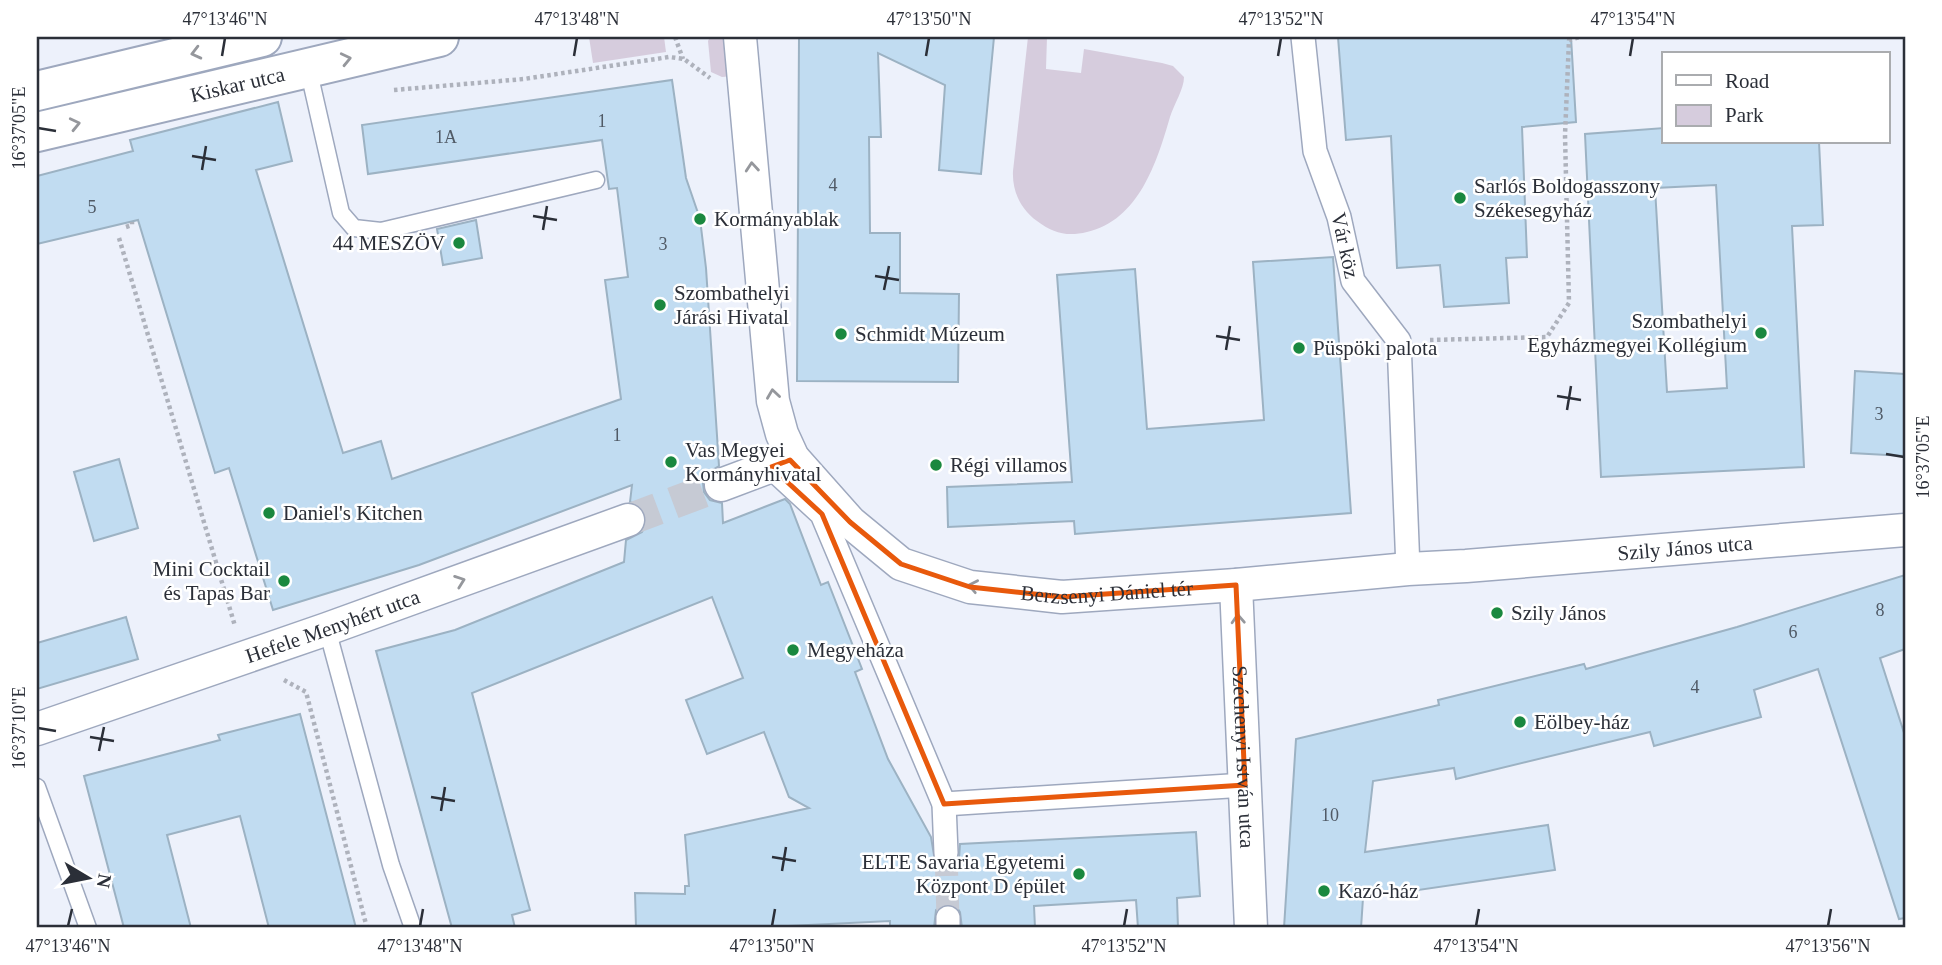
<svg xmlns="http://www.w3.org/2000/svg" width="1942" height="965" viewBox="0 0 1942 965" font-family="Georgia,serif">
<rect width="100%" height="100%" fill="#edf1fb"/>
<g fill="#d6ccdd">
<path d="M589,37h75l2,15 -73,11z"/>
<path d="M710,37h19l4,39 -11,1 -11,-5 -3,-31z"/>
<path d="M1028,37h19l-1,32 35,4 3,-24 78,14 11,3 11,11c0,12 -10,27 -14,40 -13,45 -31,103 -83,115 -20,5 -34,1 -50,-11 -17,-12 -25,-31 -24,-50z"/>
</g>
<g fill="#c1dcf1" stroke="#9cb2c3" stroke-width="2" fill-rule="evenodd">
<path d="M799,37h195l-13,137 -42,-4 6,-85 -67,-32 3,84h-12l1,96h30v60l59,1 -1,88 -161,-1z"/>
<path d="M1338,37h233l5,85 -54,5 5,130 -21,1 3,45 -65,4 -4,-42 -43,3 -6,-132 -45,4z"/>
<path d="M672,80l14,98 14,41 6,49 13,198 -13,8 -3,9 1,9 6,8 12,3 1,20 62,-24 5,5 31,81 7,-3 34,87 -7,3 33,87 43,78 4,24 11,6 8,-3 5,-5 1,-15 236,-12 4,64 -23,2 1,30h-40l-2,-28 -102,6 1,22h-73l-2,-16 -4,-6 -7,-2 -7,2 -6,4 -2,18h-44v-7l-146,7 -108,-1 -1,-34 50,1v-8h4l-4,-51 124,-27 -20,-11 -25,-65 -57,22 -21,-54 57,-22 -31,-81 -240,96 58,217 -18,5 3,13h-63l-76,-277 79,-21 169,-68 2,-22 16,-8 4,-9 -1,-10 -5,-7 -10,-4 2,-17 -213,80 -146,45 -44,-142 -14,5 -77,-253 -101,24v-68l96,-25 -3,-11 148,-38 14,59 -36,9 87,283 38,-12 11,38 229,-80 -16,-119 23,-3 -11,-89 -8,1 -7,-49 -234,34 -6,-49z"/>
<path d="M1664,128v14h155l4,83 -31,1 12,241 -203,10 -16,-343zM1716,185l11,203 -60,4 -12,-204z"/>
<path d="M476,220l6,38 -39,7 -6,-36z"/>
<path d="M1333,257l18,256 -276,21 -1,-13 -126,6 -1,-40 125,-5 -15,-207 78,-6 12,160 117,-9 -11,-158z"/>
<path d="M1855,371l50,3v82l-54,-3z"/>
<path d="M119,459l19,69 -44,13 -20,-69z"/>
<path d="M1905,575v74l-25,9 25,78v182l-6,1 -81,-250 -64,21 7,27 -107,29 -4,-14 -194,47 -2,-11 -81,13 -8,71 183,-27 7,45 -192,28 -2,30h-77l12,-189 143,-34 -1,-5 146,-36 2,5 151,-42z"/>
<path d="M126,617l12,42 -101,30v-46z"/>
<path d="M300,714l56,214h-87l-29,-112 -73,19 24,93h-67l-40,-152 136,-36 -2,-5z"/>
</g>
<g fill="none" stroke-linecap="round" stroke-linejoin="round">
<path stroke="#c6cad4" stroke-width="23" stroke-dasharray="23 11" stroke-linecap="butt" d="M946,853l2,65"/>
<path stroke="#c6cad4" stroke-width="32" stroke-dasharray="32 16" stroke-linecap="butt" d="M628,520l93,-35"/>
<defs>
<g id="service">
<path d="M308,68l33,145 13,15 27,3 215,-51"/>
<path d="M327,629l64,236 22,63"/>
<path d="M37,787l51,141"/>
</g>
<g id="pedestrian">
<path id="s1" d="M1303,37l12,114 24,66 14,64 46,60 9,228"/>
<path d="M771,467l51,47 122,290 2,49"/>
<path d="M944,804l301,-19"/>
<path d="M948,918v10"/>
</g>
<g id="minor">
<path id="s2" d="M740,37l33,364 9,33 11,24 57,64 51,42 69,23 92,10 174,-12 172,-16 58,-3 439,-36"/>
<path d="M721,485l72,-27"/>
<path id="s3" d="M1236,585l15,343"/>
<path id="s4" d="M37,729l290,-100 301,-109"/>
</g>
<g id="tertiary">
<path d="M37,91l225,-54"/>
<path id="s5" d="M37,132l402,-95"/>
</g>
</defs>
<use href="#service" stroke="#9ea8be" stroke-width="19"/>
<use href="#pedestrian" stroke="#9ea8be" stroke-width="26"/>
<use href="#minor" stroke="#9ea8be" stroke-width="35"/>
<use href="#tertiary" stroke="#9ea8be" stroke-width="42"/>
<g stroke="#aeb2bc" stroke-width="4.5" stroke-dasharray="3.5 3.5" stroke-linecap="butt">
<path d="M675,37l8,22"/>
<path d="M394,90l130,-11 145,-22 15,2 26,19"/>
<path d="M126,227l6,-2v-3"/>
<path d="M119,238l116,388"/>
<path d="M1430,340l117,-3 22,-34 -4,-168 4,-95 11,-3"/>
<path d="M284,680l22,12 61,236"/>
</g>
<use href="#service" stroke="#fff" stroke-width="16"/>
<use href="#pedestrian" stroke="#fff" stroke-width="23"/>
<use href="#minor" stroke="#fff" stroke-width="32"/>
<use href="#tertiary" stroke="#fff" stroke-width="38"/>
</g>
<defs><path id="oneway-chevron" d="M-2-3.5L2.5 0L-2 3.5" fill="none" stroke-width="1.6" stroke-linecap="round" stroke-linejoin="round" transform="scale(1.75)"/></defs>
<g stroke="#95979c">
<use href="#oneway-chevron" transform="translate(196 53) rotate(166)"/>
<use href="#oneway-chevron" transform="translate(346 59) rotate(-13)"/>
<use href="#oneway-chevron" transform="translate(75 124) rotate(-13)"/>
<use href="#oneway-chevron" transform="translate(752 167) rotate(-95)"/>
<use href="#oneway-chevron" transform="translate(773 394) rotate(-98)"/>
<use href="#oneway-chevron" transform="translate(460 581) rotate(-20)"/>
<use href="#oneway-chevron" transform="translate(973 586) rotate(-169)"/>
<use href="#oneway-chevron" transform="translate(1238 619) rotate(-93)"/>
</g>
<path fill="none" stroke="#e8590c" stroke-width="5" stroke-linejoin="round" d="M790,460l60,62 51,42 69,23 92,10 174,-12 9,200 -301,19 -122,-290 -51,-47z"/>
<path fill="none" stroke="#2b2f38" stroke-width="2.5" d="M222,56l3,-18M574,56l3,-18M926,56l3,-18M1278,56l3,-18M1630,56l3,-18M38,128l18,3M192,156l24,4M202,170l4,-24M533,216l24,4M543,230l4,-24M875,276l24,4M884,290l5,-24M1216,336l24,4M1226,350l4,-24M1557,396l24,4M1567,410l4,-24M1886,454l18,3M38,728l18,3M90,737l24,4M99,751l5,-24M431,797l24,4M441,811l4,-24M772,857l24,4M782,871l4,-24M68,926l4,-17M420,926l3,-17M772,926l3,-17M1124,926l3,-17M1476,926l3,-17M1828,926l3,-17"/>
<g fill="#1a883f" stroke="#fff" stroke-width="2.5">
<circle cx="1460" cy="198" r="7"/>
<circle cx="700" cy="219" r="7"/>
<circle cx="459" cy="243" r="7"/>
<circle cx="660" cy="305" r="7"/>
<circle cx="1761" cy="333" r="7"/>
<circle cx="841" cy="334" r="7"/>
<circle cx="1299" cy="348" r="7"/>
<circle cx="671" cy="462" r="7"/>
<circle cx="936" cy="465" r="7"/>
<circle cx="269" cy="513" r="7"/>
<circle cx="284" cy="581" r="7"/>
<circle cx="1497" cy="613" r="7"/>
<circle cx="793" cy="650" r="7"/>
<circle cx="1520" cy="722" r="7"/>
<circle cx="1079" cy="874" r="7"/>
<circle cx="1324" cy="891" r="7"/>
</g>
<g text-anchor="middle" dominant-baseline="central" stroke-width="5" stroke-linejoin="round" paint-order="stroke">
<g font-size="18" fill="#505a66">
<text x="602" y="121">1</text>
<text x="446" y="137">1A</text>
<text x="833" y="185">4</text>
<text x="92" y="207">5</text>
<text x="663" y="244">3</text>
<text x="1879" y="414">3</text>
<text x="617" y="435">1</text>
<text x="1880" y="610">8</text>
<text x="1793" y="632">6</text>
<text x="1695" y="687">4</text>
<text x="1330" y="815">10</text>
</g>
<g font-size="21" fill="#2b2f38" stroke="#fff">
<text stroke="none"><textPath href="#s5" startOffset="206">Kiskar utca</textPath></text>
<text stroke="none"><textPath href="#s1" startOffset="214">Vár köz</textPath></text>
<text stroke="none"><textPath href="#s2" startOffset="1368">Szily János utca</textPath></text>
<text stroke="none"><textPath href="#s2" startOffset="788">Berzsenyi Dániel tér</textPath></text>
<text stroke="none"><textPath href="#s4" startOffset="313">Hefele Menyhért utca</textPath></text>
<text stroke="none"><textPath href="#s3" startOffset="172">Széchenyi István utca</textPath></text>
</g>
<g font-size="21" fill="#2b2f38" stroke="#fff" text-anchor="start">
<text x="1474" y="186">Sarlós Boldogasszony<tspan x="1474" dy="24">Székesegyház</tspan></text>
<text x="714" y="219">Kormányablak</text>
<text x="445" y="243" text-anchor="end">44 MESZÖV</text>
<text x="674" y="293">Szombathelyi<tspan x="674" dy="24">Járási Hivatal</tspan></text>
<text x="1747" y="321" text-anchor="end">Szombathelyi<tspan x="1747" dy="24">Egyházmegyei Kollégium</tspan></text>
<text x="855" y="334">Schmidt Múzeum</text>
<text x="1313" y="348">Püspöki palota</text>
<text x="685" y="450">Vas Megyei<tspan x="685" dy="24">Kormányhivatal</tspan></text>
<text x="950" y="465">Régi villamos</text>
<text x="283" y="513">Daniel's Kitchen</text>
<text x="270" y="569" text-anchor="end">Mini Cocktail<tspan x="270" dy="24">és Tapas Bar</tspan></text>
<text x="1511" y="613">Szily János</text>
<text x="807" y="650">Megyeháza</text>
<text x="1534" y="722">Eölbey-ház</text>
<text x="1065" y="862" text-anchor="end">ELTE Savaria Egyetemi<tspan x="1065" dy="24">Központ D épület</tspan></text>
<text x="1338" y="891">Kazó-ház</text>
</g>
</g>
<rect width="1942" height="965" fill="none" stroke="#ffffff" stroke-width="77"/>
<rect x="1662" y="52" width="228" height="91" fill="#ffffff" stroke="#aaacaf" stroke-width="2"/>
<rect x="1676" y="75" width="35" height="10" fill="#ffffff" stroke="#aaacaf" stroke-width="2"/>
<text x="1725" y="88" font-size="21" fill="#2b2f38">Road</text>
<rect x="1676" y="105" width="35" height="21" fill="#d6ccdd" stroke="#aaacaf" stroke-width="2"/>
<text x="1725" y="122" font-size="21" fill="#2b2f38">Park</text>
<g transform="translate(88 878) rotate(100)" stroke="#ffffff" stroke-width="5" paint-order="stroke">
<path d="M0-5L12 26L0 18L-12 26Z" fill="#2b2f38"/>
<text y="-10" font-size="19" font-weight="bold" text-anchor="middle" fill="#2b2f38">N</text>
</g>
<rect x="38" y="38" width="1866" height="888" fill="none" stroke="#2b2f38" stroke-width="2.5"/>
<g font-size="18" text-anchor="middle" fill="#2b2f38">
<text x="225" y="25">47°13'46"N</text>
<text x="577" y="25">47°13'48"N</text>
<text x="929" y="25">47°13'50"N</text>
<text x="1281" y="25">47°13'52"N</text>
<text x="1633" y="25">47°13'54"N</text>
<text transform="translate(19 128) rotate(-90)" y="6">16°37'05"E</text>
<text transform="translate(1923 457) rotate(-90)" y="6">16°37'05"E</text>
<text transform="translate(19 728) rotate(-90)" y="6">16°37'10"E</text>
<text x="68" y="952">47°13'46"N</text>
<text x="420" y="952">47°13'48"N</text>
<text x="772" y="952">47°13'50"N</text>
<text x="1124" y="952">47°13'52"N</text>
<text x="1476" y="952">47°13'54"N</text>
<text x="1828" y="952">47°13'56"N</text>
</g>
</svg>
